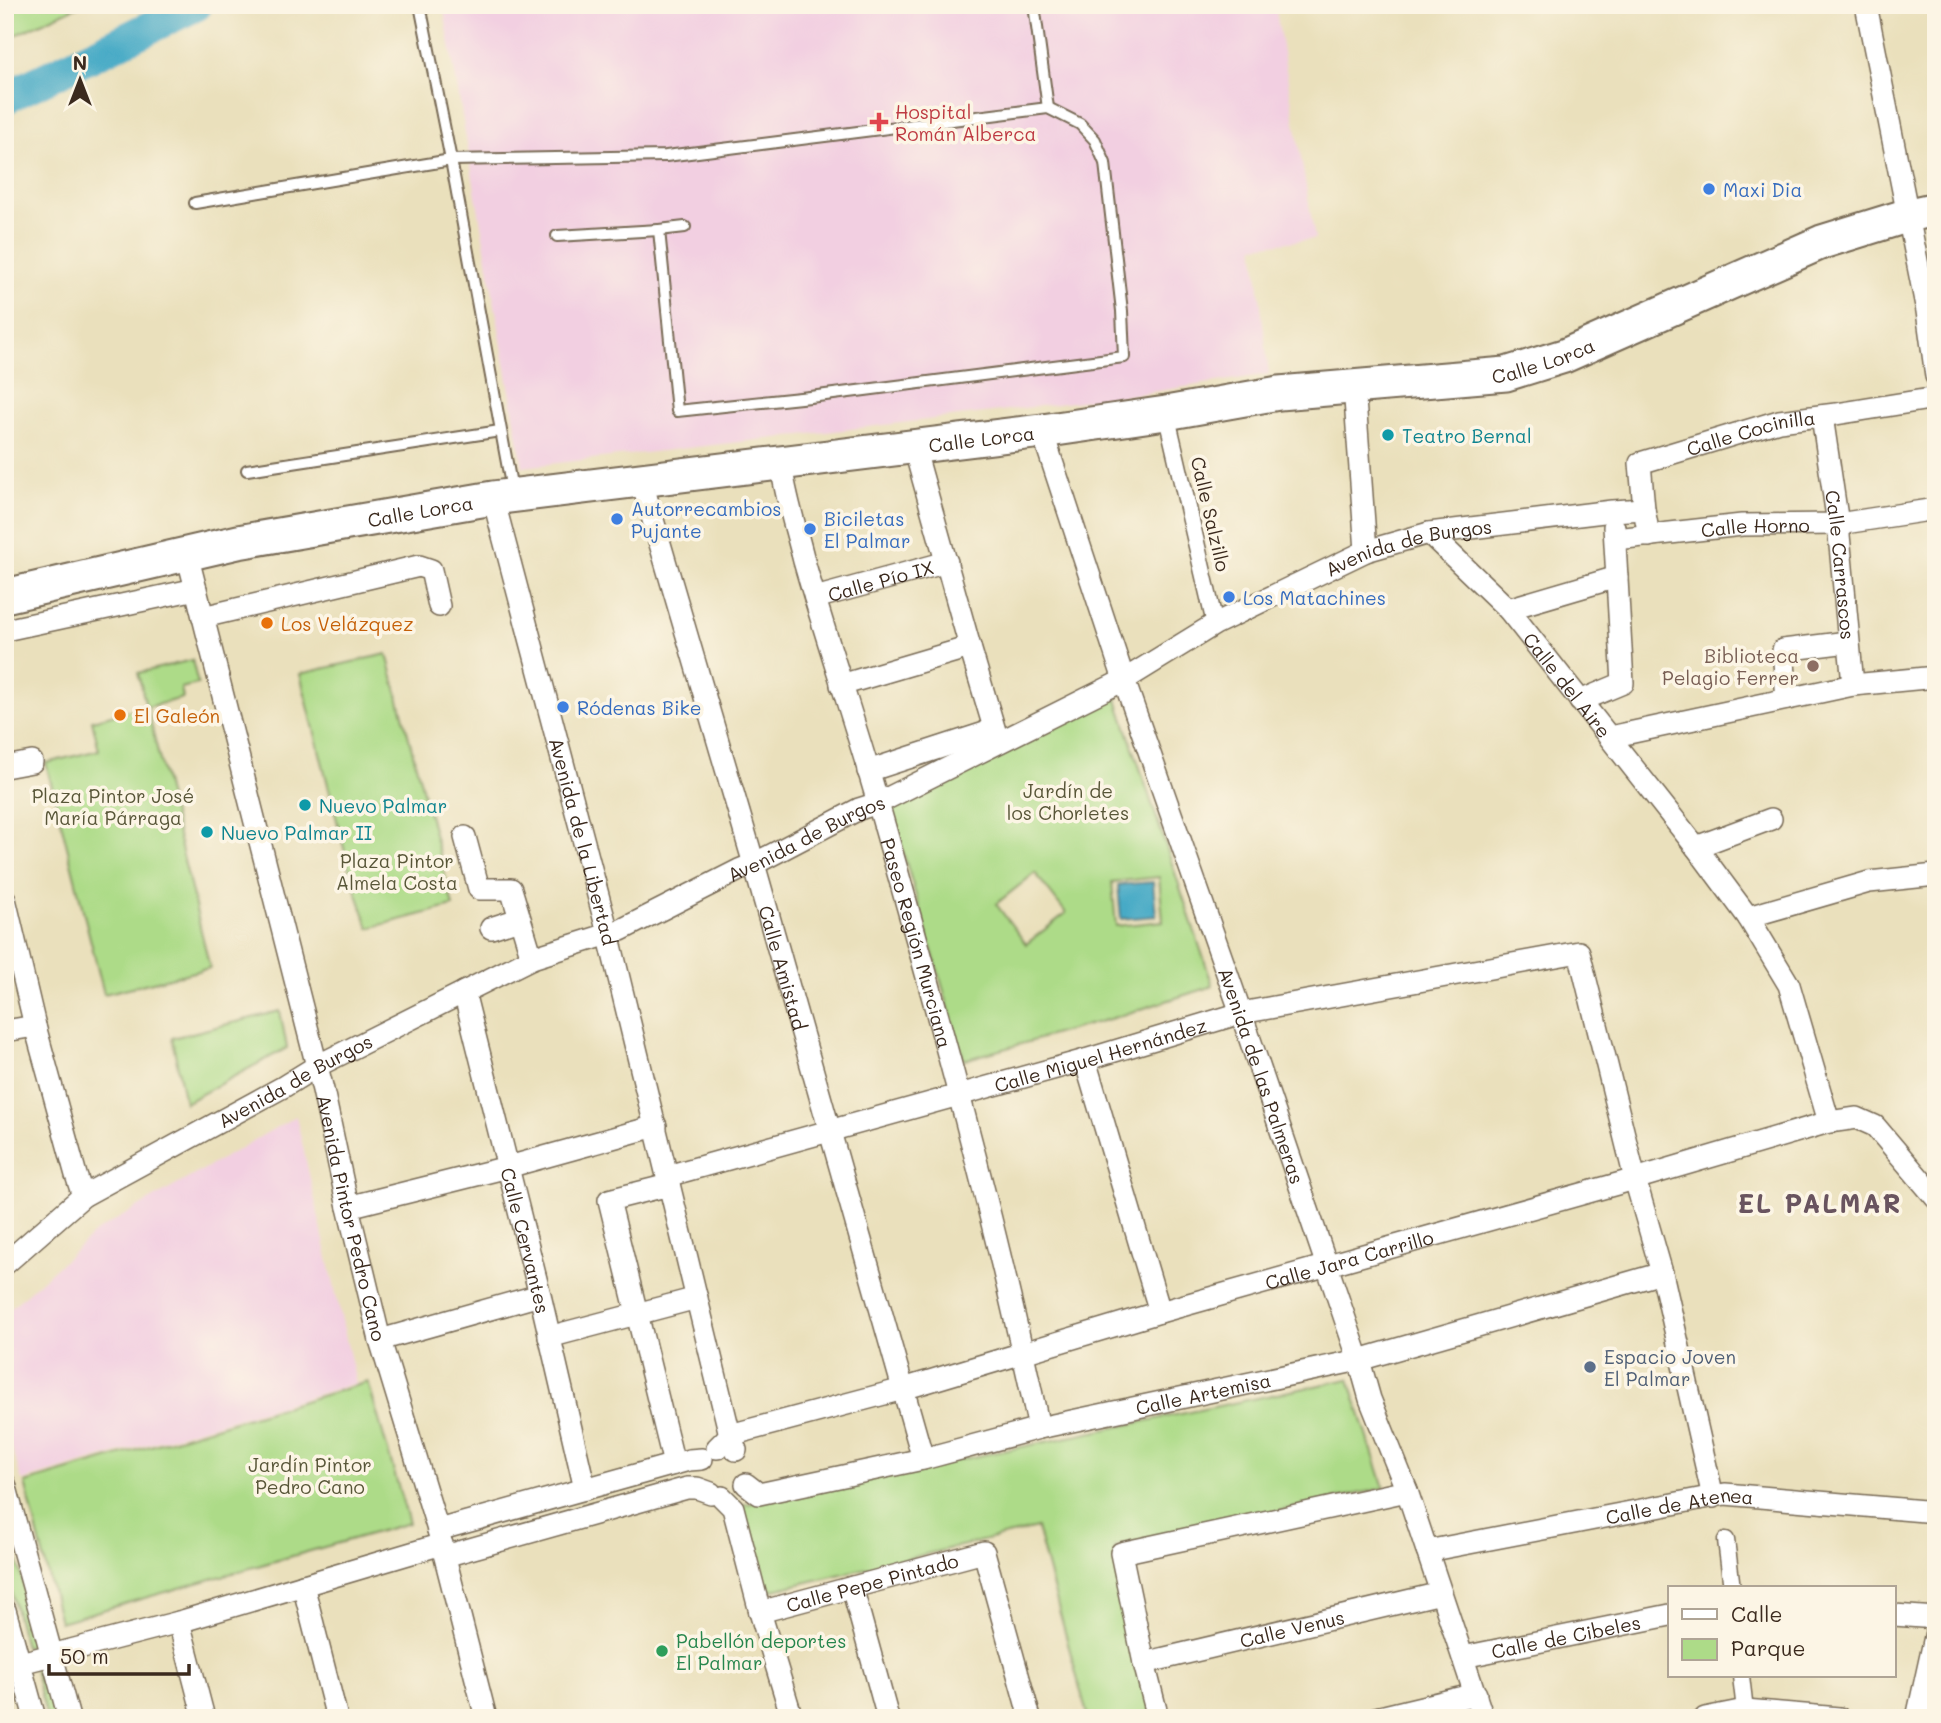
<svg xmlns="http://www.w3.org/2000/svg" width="1941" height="1723" viewBox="0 0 1941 1723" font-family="Mali,sans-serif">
<rect width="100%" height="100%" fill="#fcf5e5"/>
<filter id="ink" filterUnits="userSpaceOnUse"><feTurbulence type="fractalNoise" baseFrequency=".0143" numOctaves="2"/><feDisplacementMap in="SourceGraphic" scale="14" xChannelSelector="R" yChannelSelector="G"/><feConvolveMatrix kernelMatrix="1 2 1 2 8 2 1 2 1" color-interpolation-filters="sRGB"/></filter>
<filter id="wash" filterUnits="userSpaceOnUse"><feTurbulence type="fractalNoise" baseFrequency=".00686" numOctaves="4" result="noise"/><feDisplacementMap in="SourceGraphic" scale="28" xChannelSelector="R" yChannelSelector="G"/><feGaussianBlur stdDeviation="1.57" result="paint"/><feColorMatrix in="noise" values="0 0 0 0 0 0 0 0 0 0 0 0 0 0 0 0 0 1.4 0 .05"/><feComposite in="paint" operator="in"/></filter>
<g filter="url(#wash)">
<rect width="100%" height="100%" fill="#eae0bc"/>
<g fill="#f2cfe1">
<path d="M443,5h832l40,234 -61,7 15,128 -130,20 -329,40 -287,33z"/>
<path d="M296,1116l60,267 -334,98 -17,-56v-112l92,-82z"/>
</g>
<g fill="#addb88" stroke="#748253" stroke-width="2" fill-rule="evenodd">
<path d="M5,5h75l-75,35z"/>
<path d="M387,654l66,252 -84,22 -17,-48 -52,-206z"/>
<path d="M192,660l6,24 -17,4 2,10 -36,9 63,261 -106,26 -58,-231 53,-13 -7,-30 54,-14 -8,-33z"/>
<path d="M1114,691l99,295 -100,32 -149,42 -75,-256zM1035,873l31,40 -40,31 -30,-40zM1159,877l4,44 -47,5 -4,-44z"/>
<path d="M280,1011l7,37 -102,55 -13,-65z"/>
<path d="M1349,1379l35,109 -269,59 40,171h-67l-51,-190 -272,64 -23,-87z"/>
<path d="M368,1382l41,141 -349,99 -35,-139z"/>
<path d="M5,1512l34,132 -14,3 -20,-80z"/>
<path d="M43,1662l15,56h-11l-14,-53z"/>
</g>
<path fill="#46aac6" stroke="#406a72" stroke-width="2" d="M1153,882l3,34 -35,3 -3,-34z"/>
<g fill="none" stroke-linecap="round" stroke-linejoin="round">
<path stroke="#46aac6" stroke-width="33" d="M5,98l191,-93"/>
</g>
</g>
<g filter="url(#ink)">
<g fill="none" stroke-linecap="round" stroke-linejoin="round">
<defs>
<g id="service">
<path d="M420,5l31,155 215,-4 382,-48 32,16 15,16 10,23 17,148 2,46 -314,40 -133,14 -18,-181 26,-3"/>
<path d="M1034,5l14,103"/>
<path d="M195,203l256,-43 61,330"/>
<path d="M557,236l102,-6"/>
<path d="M247,470l253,-39"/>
</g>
<g id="pedestrian">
<path d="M1166,413l49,211"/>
<path d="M1726,1540l6,48"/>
<path d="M1741,1676l4,34"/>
</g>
<g id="minor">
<path d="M1866,5l61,306 9,65"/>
<path d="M1354,386l12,165"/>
<path id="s1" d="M1822,416l16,108 15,161"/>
<path id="s2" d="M1042,431l82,249 117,333 118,347 11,39 37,92 76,227"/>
<path d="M914,447l56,200 28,94"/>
<path id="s3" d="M781,463c4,33 15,65 23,98 23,81 51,161 74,242 59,207 117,414 161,625"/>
<path id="s4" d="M641,479l113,385 169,595"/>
<path id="s5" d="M493,498l115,435 122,502 6,15"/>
<path id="s6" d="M1429,533l79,76 188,238 52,70 41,68 40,137"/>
<path id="s7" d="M1649,536l-5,-27 -4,-46 139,-42 57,-7 100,-16"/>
<path id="s8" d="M1616,539l126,-14 96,-1 98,-15"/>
<path id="s9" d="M187,554l136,536 25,117 32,133 58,190 48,188"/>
<path id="s10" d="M815,598l132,-36"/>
<path d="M1508,609l109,-32"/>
<path d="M203,617l216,-51 12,4 8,36"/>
<path d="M5,630l191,-41"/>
<path d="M841,685l129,-38"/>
<path d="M1787,699l-4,-49 65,-8"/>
<path d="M1580,701l43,-18 -9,-156"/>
<path d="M1610,737l243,-52 83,-8"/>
<path d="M5,767l27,-5"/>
<path d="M868,771l126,-41"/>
<path d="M465,837l14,52h32l21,69"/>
<path d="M1696,847l75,-28"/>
<path d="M5,899l30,127 41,149 7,21"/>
<path d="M1748,917l121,-35 67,-7"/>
<path d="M491,928l28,-9"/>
<path id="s11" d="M464,992l76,303 45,194"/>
<path d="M5,1031l30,-5"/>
<path d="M1085,1060l75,252"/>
<path id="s12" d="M667,1176l418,-116 156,-47 338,-61 56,227 27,94 51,224"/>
<path d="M669,1185l-60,15 65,264"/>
<path d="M348,1207l160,-40 148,-41"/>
<path id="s13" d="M5,1264l78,-68 200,-109 34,-21 215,-108 89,-28 118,-60 15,-6 105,-55 19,-6 246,-123 91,-56 151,-73 63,-18 183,-22 32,-2"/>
<path d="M549,1337l148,-39"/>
<path d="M380,1340l160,-45"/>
<path id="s14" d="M717,1448l13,-13 173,-46 257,-77 475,-133 194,-57 28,-4 18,8 61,72"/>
<path d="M5,1484l64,234"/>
<path id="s15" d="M746,1484l13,10 164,-35 116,-31 320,-68 303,-87"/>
<path d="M722,1497l11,11 27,104 32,106"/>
<path d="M438,1530l251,-70 13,-1"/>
<path id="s16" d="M1427,1551l298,-57 211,18"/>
<path d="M445,1556l242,-68h10l14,5"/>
<path d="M303,1585l34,133"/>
<path d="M852,1587l36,131"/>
<path d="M5,1610l30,108"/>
<path id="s17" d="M760,1612l224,-60 46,166"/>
<path d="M1894,1615l42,3"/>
<path d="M179,1622l25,96"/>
<path id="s18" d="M1463,1657l207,-42"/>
<path id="s19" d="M1144,1663l297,-70"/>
<path d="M5,1667l174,-45 263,-78"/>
<path d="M1158,1718l-14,-55 -23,-110 286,-62"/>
<path d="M1376,1718l100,-24"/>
<path d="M1705,1718l40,-8 94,8"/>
<path d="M1917,1718l19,-86"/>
</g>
<g id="primary">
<path id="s20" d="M5,596l233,-54 255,-44 549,-67 124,-18 113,-20 227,-19 58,-18 258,-114 87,-27 27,-6"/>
</g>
</defs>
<use href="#service" stroke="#786a55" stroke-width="14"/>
<use href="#pedestrian" stroke="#786a55" stroke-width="19"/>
<use href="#minor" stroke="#786a55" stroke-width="24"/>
<use href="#primary" stroke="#786a55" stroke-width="37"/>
<use href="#service" stroke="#fff" stroke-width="10"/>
<use href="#pedestrian" stroke="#fff" stroke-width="16"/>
<use href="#minor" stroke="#fff" stroke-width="21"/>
<use href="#primary" stroke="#fff" stroke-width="33"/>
</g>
</g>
<path fill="#e0444e" stroke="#fcf5e5" stroke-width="2.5" d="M875.5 111.5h7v7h7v7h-7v7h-7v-7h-7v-7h7z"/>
<g fill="#3f7fe0" stroke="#fcf5e5" stroke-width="2.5">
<circle cx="1709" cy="189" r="7"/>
<circle cx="617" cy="519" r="7"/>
<circle cx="810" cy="529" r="7"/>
<circle cx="1229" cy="597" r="7"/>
<circle cx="563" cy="707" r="7"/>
</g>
<g fill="#0f9aa8" stroke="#fcf5e5" stroke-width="2.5">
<circle cx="1388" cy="435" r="7"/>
<circle cx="305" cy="805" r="7"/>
<circle cx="207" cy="832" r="7"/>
</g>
<g fill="#e8710a" stroke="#fcf5e5" stroke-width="2.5">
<circle cx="267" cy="623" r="7"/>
<circle cx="120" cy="715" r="7"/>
</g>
<circle fill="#8d6e63" stroke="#fcf5e5" stroke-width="2.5" cx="1813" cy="666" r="7"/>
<circle fill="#5c6f8a" stroke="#fcf5e5" stroke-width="2.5" cx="1590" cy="1367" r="7"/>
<circle fill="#2e9e5b" stroke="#fcf5e5" stroke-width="2.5" cx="662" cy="1651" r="7"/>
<g text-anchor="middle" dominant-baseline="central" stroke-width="7" stroke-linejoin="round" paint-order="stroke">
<g font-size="19" fill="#be3a42" stroke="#fcf5e5" text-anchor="start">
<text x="895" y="111">Hospital<tspan x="895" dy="22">Román Alberca</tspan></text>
</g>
<g font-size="19" fill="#366cbe" stroke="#fcf5e5" text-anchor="start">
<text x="1723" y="189">Maxi Dia</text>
<text x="631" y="508">Autorrecambios<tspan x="631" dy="22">Pujante</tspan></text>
<text x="824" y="518">Biciletas<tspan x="824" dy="22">El Palmar</tspan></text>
<text x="1243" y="597">Los Matachines</text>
<text x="577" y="707">Ródenas Bike</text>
</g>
<g font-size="19" fill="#3b2a1e" stroke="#fcf5e5">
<text stroke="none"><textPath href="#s20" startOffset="1558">Calle Lorca</textPath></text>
<text stroke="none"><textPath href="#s7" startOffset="189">Calle Cocinilla</textPath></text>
<text stroke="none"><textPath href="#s20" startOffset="990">Calle Lorca</textPath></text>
<text stroke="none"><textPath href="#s20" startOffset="424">Calle Lorca</textPath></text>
<text transform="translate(1211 514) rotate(77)">Calle Salzillo</text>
<text stroke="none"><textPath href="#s8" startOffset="140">Calle Horno</textPath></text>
<text stroke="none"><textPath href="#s13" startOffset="1584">Avenida de Burgos</textPath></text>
<text stroke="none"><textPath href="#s1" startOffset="150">Calle Carrascos</textPath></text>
<text stroke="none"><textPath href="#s10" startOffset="68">Calle Pío IX</textPath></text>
<text stroke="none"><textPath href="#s6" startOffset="206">Calle del Aire</textPath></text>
<text stroke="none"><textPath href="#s13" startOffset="912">Avenida de Burgos</textPath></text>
<text stroke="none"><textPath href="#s5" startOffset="355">Avenida de la Libertad</textPath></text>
<text stroke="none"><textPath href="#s3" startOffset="499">Paseo Región Murciana</textPath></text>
<text stroke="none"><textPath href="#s4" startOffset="509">Calle Amistad</textPath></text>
<text stroke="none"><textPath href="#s12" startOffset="450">Calle Miguel Hernández</textPath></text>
<text stroke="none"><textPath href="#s2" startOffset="681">Avenida de las Palmeras</textPath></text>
<text stroke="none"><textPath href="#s13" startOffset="345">Avenida de Burgos</textPath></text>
<text stroke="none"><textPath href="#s9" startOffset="684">Avenida Pintor Pedro Cano</textPath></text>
<text stroke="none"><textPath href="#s11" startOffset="256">Calle Cervantes</textPath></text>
<text stroke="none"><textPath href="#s14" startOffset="662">Calle Jara Carrillo</textPath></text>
<text stroke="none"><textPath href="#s15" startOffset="472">Calle Artemisa</textPath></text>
<text stroke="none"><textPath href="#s16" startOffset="257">Calle de Atenea</textPath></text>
<text stroke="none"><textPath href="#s17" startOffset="116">Calle Pepe Pintado</textPath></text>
<text stroke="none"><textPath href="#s19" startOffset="152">Calle Venus</textPath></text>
<text stroke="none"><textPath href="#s18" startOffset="105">Calle de Cibeles</textPath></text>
</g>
<g font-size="19" fill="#0d838f" stroke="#fcf5e5" text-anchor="start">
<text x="1402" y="435">Teatro Bernal</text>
<text x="319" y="805">Nuevo Palmar</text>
<text x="221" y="832">Nuevo Palmar II</text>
</g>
<g font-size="19" fill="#c56008" stroke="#fcf5e5" text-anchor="start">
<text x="281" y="623">Los Velázquez</text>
<text x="134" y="715">El Galeón</text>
</g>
<g font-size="19" fill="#785e54" stroke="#fcf5e5" text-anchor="end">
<text x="1799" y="655">Biblioteca<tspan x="1799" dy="22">Pelagio Ferrer</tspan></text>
</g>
<g font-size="19" fill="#585638" stroke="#fcf5e5">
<text x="1068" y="790">Jardín de<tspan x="1068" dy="22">los Chorletes</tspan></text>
<text x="113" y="795">Plaza Pintor José<tspan x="113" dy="22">María Párraga</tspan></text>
<text x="397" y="860">Plaza Pintor<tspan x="397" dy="22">Almela Costa</tspan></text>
<text x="310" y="1464">Jardín Pintor<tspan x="310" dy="22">Pedro Cano</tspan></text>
</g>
<g font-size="19" fill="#4e5e75" stroke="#fcf5e5" text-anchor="start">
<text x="1604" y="1356">Espacio Joven<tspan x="1604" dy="22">El Palmar</tspan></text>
</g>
<g font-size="19" fill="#27864d" stroke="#fcf5e5" text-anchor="start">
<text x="676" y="1640">Pabellón deportes<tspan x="676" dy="22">El Palmar</tspan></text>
</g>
<g font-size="26" font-weight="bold" letter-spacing="2" fill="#69545f" stroke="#fcf5e5">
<text x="1820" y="1203">EL PALMAR</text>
</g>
</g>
<rect width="1941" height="1723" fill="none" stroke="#fcf5e5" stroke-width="28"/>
<rect x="1668" y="1586" width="228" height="91" fill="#fcf5e5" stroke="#afa495" stroke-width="2"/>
<rect x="1682" y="1609" width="35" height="10" fill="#ffffff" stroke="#afa495" stroke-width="2"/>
<text x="1731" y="1622" font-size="21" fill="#3b2a1e">Calle</text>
<rect x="1682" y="1639" width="35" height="21" fill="#addb88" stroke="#afa495" stroke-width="2"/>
<text x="1731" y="1656" font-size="21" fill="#3b2a1e">Parque</text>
<g transform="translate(80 80)" stroke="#fcf5e5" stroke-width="5" paint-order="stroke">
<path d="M0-5L12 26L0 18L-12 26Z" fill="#3b2a1e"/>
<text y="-10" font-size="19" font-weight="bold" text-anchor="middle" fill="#3b2a1e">N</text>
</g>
<path d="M49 1664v10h140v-10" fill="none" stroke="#3b2a1e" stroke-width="3.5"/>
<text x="60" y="1664" font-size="21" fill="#3b2a1e" stroke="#fcf5e5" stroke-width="5" paint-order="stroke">50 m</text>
</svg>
